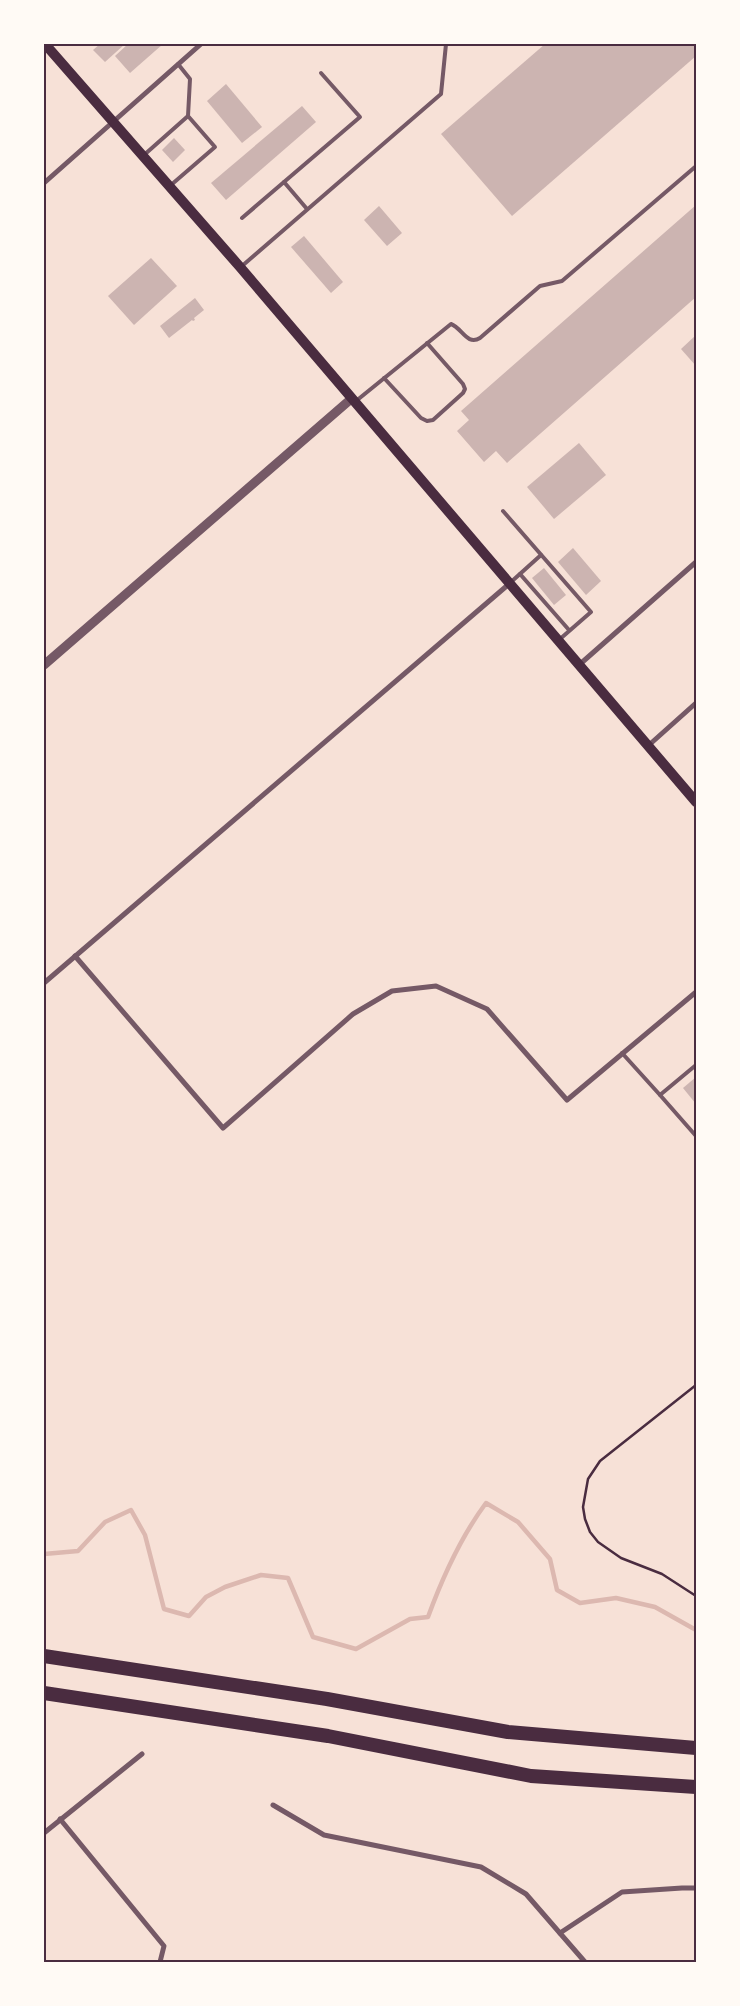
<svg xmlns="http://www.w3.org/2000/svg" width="740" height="2006" viewBox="0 0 740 2006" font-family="'Noto Sans',sans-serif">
<rect width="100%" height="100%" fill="#f7e1d7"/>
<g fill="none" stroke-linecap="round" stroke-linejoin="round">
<path stroke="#dcb8b0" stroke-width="4.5" d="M44,1554l34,-3 27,-29 26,-12 14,25 19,74 25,7 17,-19 19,-10 36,-12 27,3 25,59 43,12 54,-30 18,-2c15,-41 32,-79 58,-114l32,19 32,37 7,31 23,13 36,-5 39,9 41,23"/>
</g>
<g fill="#ccb4b1">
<path d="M100,44h25l-20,18 -12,-12z"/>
<path d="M128,44h35l-33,29 -15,-17z"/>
<path d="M545,44h151v12l-184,160 -71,-82z"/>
<path d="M226,84l36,43 -20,16 -35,-42z"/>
<path d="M302,106l14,16 -90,78 -15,-17z"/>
<path d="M174,138l11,12 -12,12 -11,-12z"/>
<path d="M696,205v92l-189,166 -11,-12 -12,11 -27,-31 12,-11 -8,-9z"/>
<path d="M379,206l23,27 -15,13 -23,-26z"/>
<path d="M304,236l39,46 -12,11 -40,-46z"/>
<path d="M151,258l26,28 -43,39 -26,-29z"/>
<path d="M195,298l9,12 -10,8 1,2 -2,1 -1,-1 -23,18 -9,-12z"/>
<path d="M696,335v31l-15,-17z"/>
<path d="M579,443l27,32 -52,44 -27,-32z"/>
<path d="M573,548l28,33 -15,14 -28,-33z"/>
<path d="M544,568l22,27 -12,10 -22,-27z"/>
<path d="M696,1077v27l-13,-16z"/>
</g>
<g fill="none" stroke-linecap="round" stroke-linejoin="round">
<path stroke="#4a2c40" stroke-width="2.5" d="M696,1385l-96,76 -12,18 -5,28 2,12 5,13 8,10 23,16 41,16 34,22"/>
<g stroke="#755966" stroke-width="4">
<path d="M144,155l44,-39"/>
<path d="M284,182l76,-65 -39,-44"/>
<path d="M171,185l44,-38 -27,-31 2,-37 -12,-15"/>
<path d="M242,218l42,-36 23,27"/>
<path d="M242,266l199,-172 5,-50"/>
<path d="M384,378l37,40 6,3 6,-1 30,-27 2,-4 -2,-5 -36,-41"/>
<path d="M356,401l95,-77c11,4 16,22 29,14l60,-52 22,-5 133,-114"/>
<path d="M503,511l88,101 -31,27"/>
<path d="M520,574l49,56"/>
<path d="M511,582l30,-27"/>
<path d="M622,1053l38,42 36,-30"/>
<path d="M660,1095l36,41"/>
</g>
<g stroke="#755966" stroke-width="5">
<path d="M44,183l157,-139"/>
<path d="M579,665l117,-103"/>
<path d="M649,745l47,-42"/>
<path d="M75,956l148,172 130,-114 39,-23 44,-5 51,23 80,91 129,-108"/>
<path d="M44,983l465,-399"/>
<path d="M273,1805l51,30 157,32 45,27 59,68"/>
<path d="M60,1819l104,127 -4,16"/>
<path d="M44,1833l98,-79"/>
<path d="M560,1933l62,-41 60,-4h14"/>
</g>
<path stroke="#755966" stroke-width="9" d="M44,665l307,-266"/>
<path stroke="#4a2c40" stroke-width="10" d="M45,44l195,223 456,535"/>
<g stroke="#4a2c40" stroke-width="14">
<path d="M44,1656l283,43 181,33 188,16"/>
<path d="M44,1693l284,43 203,40 165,11"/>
</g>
</g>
<rect width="740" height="2006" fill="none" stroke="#fffaf5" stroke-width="90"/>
<rect x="45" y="45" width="650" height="1916" fill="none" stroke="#4a2c40" stroke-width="2"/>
</svg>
